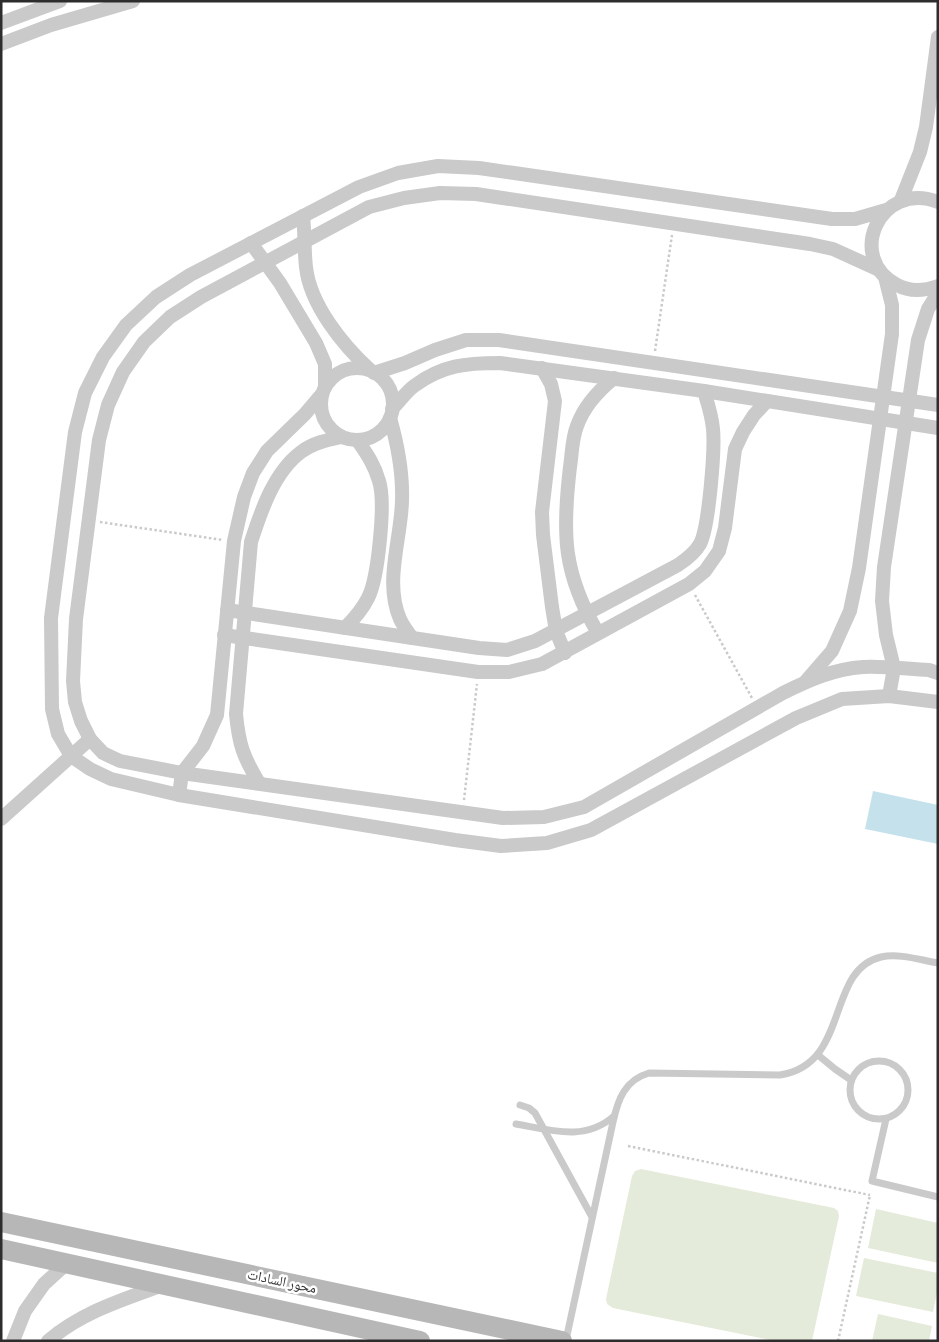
<svg xmlns="http://www.w3.org/2000/svg" width="939" height="1342" viewBox="0 0 939 1342" font-family="'IBM Plex Sans','Noto Naskh Arabic',sans-serif">
<rect width="100%" height="100%" fill="#fff"/>
<g fill="#e5ebda">
<path d="M641,1169l193,39 4,3 1,5 -27,125h-37l-162,-33 -6,-4 -1,-5 26,-123 3,-5z"/>
<path d="M876,1209l62,14v40l-70,-15z"/>
<path d="M864,1258l74,15v15l-5,24 -77,-16z"/>
<path d="M878,1314l54,12 -3,15h-57z"/>
</g>
<path fill="#c5e2ec" d="M873,791l65,14v39l-73,-15z"/>
<g fill="none" stroke-linecap="round" stroke-linejoin="round">
<g stroke="#cacaca" stroke-width="2.5" stroke-dasharray="2.5 2.5" stroke-linecap="butt">
<path d="M655,351l17,-116"/>
<path d="M100,522l123,18"/>
<path d="M695,595l57,103"/>
<path d="M464,800l13,-116"/>
<path d="M628,1146l242,49"/>
<path d="M838,1341l32,-146"/>
</g>
<g stroke="#cacaca" stroke-width="7">
<path d="M818,1055l17,14 16,11"/>
<circle cx="879" cy="1090" r="29"/>
<path d="M520,1105l9,3 6,5 57,104"/>
<path d="M886,1119l-14,62 66,16"/>
<path d="M516,1124c34,6 69,18 98,-8"/>
<path d="M566,1340l47,-218c5,-23 12,-42 36,-49l131,2c71,-11 45,-105 101,-118 18,-4 39,3 57,6"/>
</g>
<g stroke="#cacaca" stroke-width="14">
<path d="M1,23l59,-22"/>
<path d="M1,44l50,-19 82,-24"/>
<path d="M901,200l19,-48 6,-25 12,-90"/>
<path d="M938,202c-58,-22 -93,56 -41,83 13,7 27,6 41,1"/>
<path d="M886,210l-31,9h-23l-353,-51 -41,-2 -40,7 -39,14 -169,88 -34,22 -30,28 -23,32 -18,36 -10,39 -24,186 1,91 6,25 13,22 19,13 21,10 68,16 276,45 46,6 46,-3 44,-13 205,-112 46,-19 47,-3 49,6"/>
<path d="M303,216c2,17 1,34 3,51 4,38 37,78 64,103"/>
<path d="M251,243l29,40 36,60 9,21v22"/>
<path d="M879,270l-46,-21 -23,-5 -334,-50 -36,-1 -36,5 -35,9 -168,90 -31,20 -26,25 -21,30 -15,33 -9,35 -23,179 -3,62 2,21 6,19 9,18 13,14 17,8 62,12 321,45 41,-1 40,-10 199,-114c26,-13 51,-24 80,-26 22,-1 44,2 66,3l9,3"/>
<path d="M542,368l9,16 4,17 -13,111 1,23 9,72 4,24 9,22"/>
<circle cx="357" cy="404" r="36"/>
<path d="M374,373l31,-10 30,-13 31,-10h33l439,65"/>
<path d="M392,409c7,-7 14,-17 22,-23 28,-21 52,-23 86,-23l204,28 234,37"/>
<path d="M390,418c8,28 13,54 12,83 -1,39 -18,81 -2,118 3,7 8,13 12,19"/>
<path d="M227,610l252,38 28,2 28,-9 143,-76c9,-6 17,-12 22,-21 9,-17 15,-95 13,-115 -1,-13 -5,-25 -9,-38"/>
<path d="M345,628c9,-9 17,-18 23,-30 10,-19 18,-96 11,-117 -4,-15 -12,-27 -21,-40"/>
<path d="M598,633c-35,-59 -36,-99 -28,-166 2,-13 2,-29 7,-41 7,-20 21,-35 37,-48"/>
<path d="M224,635l254,37h31l33,-8 147,-80 16,-13 14,-20 6,-23 10,-79 8,-17 11,-17 13,-14"/>
<path d="M806,681l26,-30 18,-40 9,-43 33,-234v-29l-7,-28"/>
<path d="M889,696l5,-28 -8,-33 -4,-34 2,-34 34,-227 10,-31 10,-16"/>
<path d="M259,783c-16,-27 -20,-38 -23,-69l15,-172c10,-31 23,-70 50,-90 12,-9 26,-12 40,-15"/>
<path d="M179,795l3,-22 21,-27 14,-31 17,-174 10,-44 9,-24 14,-22 38,-37 17,-20"/>
<path d="M1,819l89,-80"/>
<path d="M13,1341l12,-30 19,-27 22,-20"/>
<path d="M48,1341c34,-29 74,-41 115,-56"/>
</g>
<g stroke="#b7b7b7" stroke-width="20">
<path d="M1,1222l561,119"/>
<path d="M1,1249l419,92"/>
</g>
</g>
<g text-anchor="middle" dominant-baseline="central" stroke-width="5" stroke-linejoin="round" paint-order="stroke">
<g font-size="14" fill="#2d2d2d" stroke="#fff">
<text transform="translate(282 1281) rotate(12)">محور السادات</text>
</g>
</g>
<rect width="939" height="1342" fill="none" stroke="#2d2d2d" stroke-width="5"/>
</svg>
